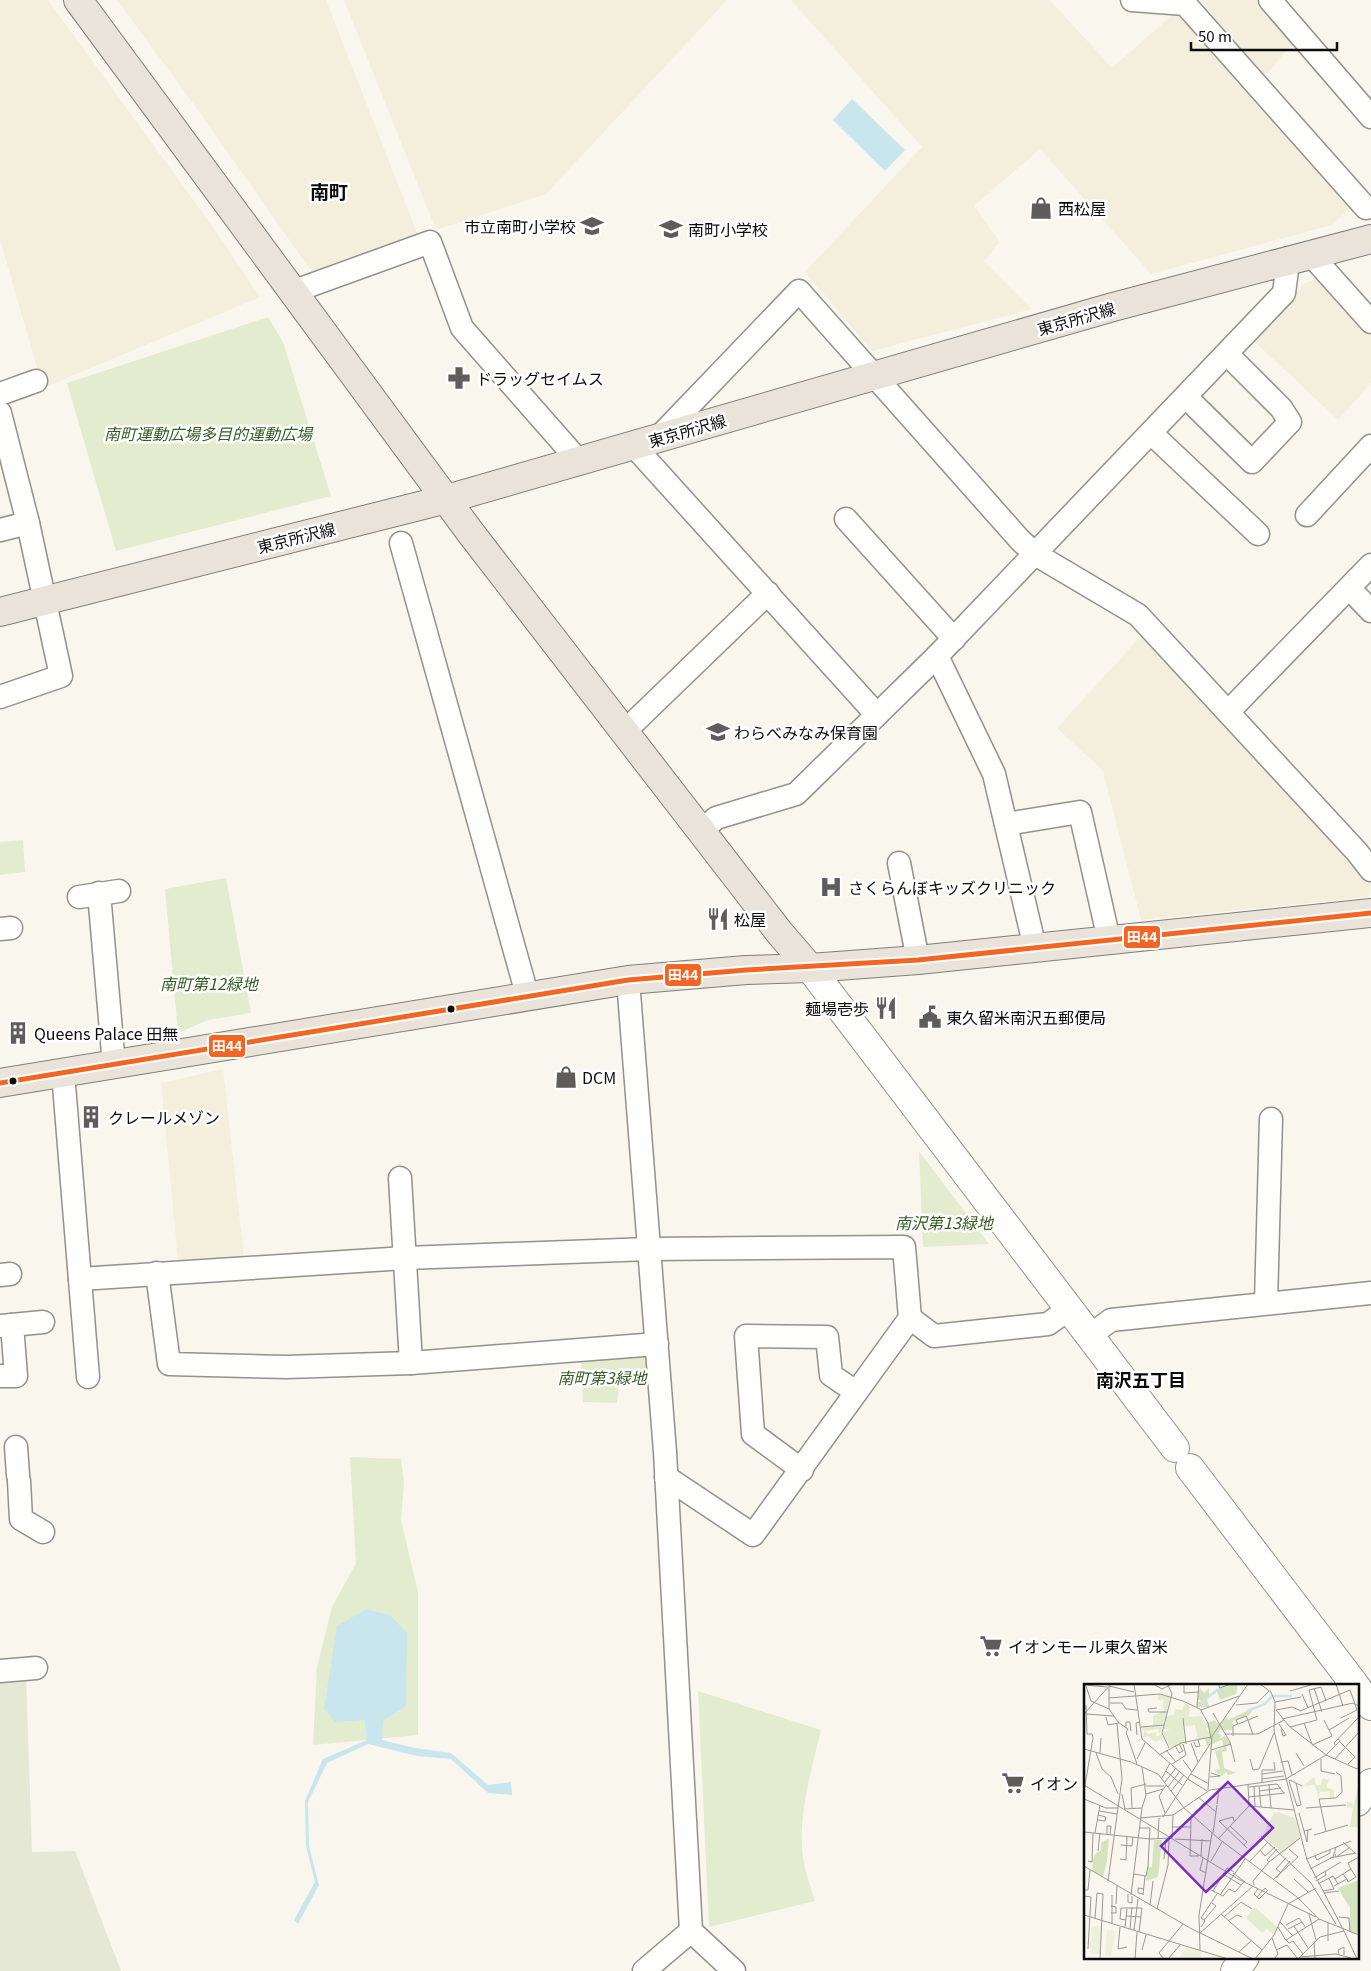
<svg xmlns="http://www.w3.org/2000/svg" width="1371" height="1971" viewBox="0 0 1371 1971" font-family="Georgia,'Noto Sans JP',serif">
<rect width="100%" height="100%" fill="#f9f6ee"/>
<g fill="#f4efdc">
<path d="M0,0h48l170,234 42,63 -217,91 -43,-148z"/>
<path d="M117,0h209l93,238 -105,37 -119,-169z"/>
<path d="M344,0h383l-181,194 -110,36z"/>
<path d="M791,0h259l62,68 59,-52 8,-1 168,185 1,10 -16,15 -181,49 -111,-125 -66,57 26,36 -16,19 48,48 -160,42 -67,-79 117,-125z"/>
<path d="M1200,0h57l37,42 -30,35z"/>
<path d="M1321,278l50,53v52l-33,37 -85,-80 52,-57z"/>
<path d="M1141,636l230,246 -2,15 -228,23 -38,-149 -46,-43z"/>
<path d="M223,1069l21,188 -66,3 -17,-177z"/>
</g>
<g fill="#e4ecd0">
<path d="M268,317l15,25 48,154 -215,55 -49,-168z"/>
<path d="M23,840l2,32 -25,3v-33z"/>
<path d="M226,878l25,135 -43,7 -30,13 -13,-144z"/>
<path d="M919,1151l70,93 -66,3z"/>
<path d="M651,1353l1,28 -33,6 -2,16 -34,-1 -2,-45z"/>
<path d="M350,1457l51,2 3,24 -3,37 17,72v143l-105,10 4,-78 15,-60 24,-44z"/>
<path d="M698,1691l123,39c-10,42 -25,90 -17,134 3,12 7,25 11,37l-106,26z"/>
</g>
<path fill="#e5e8d4" d="M26,1676l6,176 43,-1 46,120h-121v-292z"/>
<g fill="#c9e6ef">
<path d="M852,99l53,51 -20,21 -52,-51z"/>
<path d="M366,1609l24,6 17,18 -1,73 -23,15 -1,19 33,8 36,5 37,32 23,-3 1,13 -24,-2 -37,-34 -34,-3 -49,-12 -41,19 -19,39 1,44 10,39 -21,39 -4,-4 21,-38 -9,-36 -1,-45 18,-42 44,-19 -2,-20 -30,2 -11,-13 13,-83z"/>
</g>
<g fill="none" stroke-linecap="round" stroke-linejoin="round">
<defs>
<g id="minor">
<path d="M1132,0l53,4 181,204"/>
<path d="M1270,0l101,117"/>
<path d="M1312,256l59,66"/>
<path d="M292,292l138,-50 32,86 116,132"/>
<path d="M0,394l36,-13"/>
<path d="M1186,397l66,65 38,-40 -9,-14 -54,-54"/>
<path d="M0,413l28,110 33,153 -61,21"/>
<path d="M1151,433l107,101"/>
<path d="M658,438l141,-147 221,249 15,14 103,61 219,237 14,18"/>
<path d="M633,445l244,270"/>
<path d="M1307,515l64,-69"/>
<path d="M846,519l108,120"/>
<path d="M0,530l28,-7"/>
<path d="M401,543l127,455"/>
<path d="M1349,588l22,23"/>
<path d="M937,656l57,118 41,174"/>
<path d="M1228,712l143,-147"/>
<path d="M624,732l144,-139"/>
<path d="M1006,824l74,-12 29,128"/>
<path d="M701,832l15,-14 80,-24 141,-138 347,-363 4,-31"/>
<path d="M899,863l19,97"/>
<path d="M99,893l15,172"/>
<path d="M79,897l40,-6"/>
<path d="M0,929l11,-1"/>
<path d="M628,980l37,472 26,479 43,40"/>
<path d="M63,1073l25,304"/>
<path d="M400,1178l11,185"/>
<path d="M157,1273l12,91 117,3 125,-4 246,-19"/>
<path d="M0,1275l10,-1"/>
<path d="M80,1279l325,-21 244,-9 255,-2 6,71 -157,217 -87,-58"/>
<path d="M1266,1302l5,-183"/>
<path d="M910,1318l24,18 114,-12 21,-15"/>
<path d="M0,1326l43,-4"/>
<path d="M1089,1336l22,-16 260,-27"/>
<path d="M0,1376h16l-4,-51"/>
<path d="M16,1447l2,28"/>
<path d="M802,1470l-49,-36 -7,-98 81,1 4,38 25,17"/>
<path d="M19,1481l2,38 22,13"/>
<path d="M0,1671l36,-3"/>
<path d="M644,1971l47,-40"/>
</g>
<g id="tertiary">
<path d="M810,968l365,480"/>
<path d="M1190,1468l165,217"/>
<path d="M1357,1688l14,18"/>
<path d="M1357,1802l14,-19"/>
<path d="M1235,1971l10,-14"/>
</g>
<g id="primary">
<path d="M78,0l392,532 309,400 31,36"/>
<path d="M0,612l447,-113 666,-192 258,-68"/>
<path d="M0,1083l628,-103 118,-10 64,-2 108,-8 453,-47"/>
</g>
</defs>
<use href="#minor" stroke="#92918d" stroke-width="25"/>
<use href="#tertiary" stroke="#92918d" stroke-width="30"/>
<use href="#primary" stroke="#7f7e7a" stroke-width="30"/>
<use href="#minor" stroke="#fefefc" stroke-width="22"/>
<use href="#tertiary" stroke="#fefefc" stroke-width="28"/>
<use href="#primary" stroke="#e9e3d9" stroke-width="28"/>
<defs>
<path id="bus-1" d="M0,1083l628,-103 118,-10 172,-10 453,-47"/>
</defs>
<use href="#bus-1" stroke="#fff" stroke-width="9"/>
<use href="#bus-1" stroke="#f26522" stroke-width="5"/>
</g>
<defs>
<symbol id="shop-bare" viewBox="-9 -9 18 18"><path d="M-5-2.5h2.3a2.7 3.5 0 0 1 5.4 0H5L5.5 6h-11ZM-1.5-2.5h3a1.5 2.3 0 0 0-3 0Z" fill="#5e5d5a" stroke="#fff" stroke-width="2.5" paint-order="stroke"/></symbol>
<symbol id="school-bare" viewBox="-9 -9 18 18"><path d="M0-5L7-2L0 1L-7-2ZM-4 1L0 2.5L4 1V4Q0 6-4 4Z" fill="#5e5d5a" stroke="#fff" stroke-width="2.5" paint-order="stroke"/></symbol>
<symbol id="pharmacy-bare" viewBox="-9 -9 18 18"><path d="M-2-6h4v4h4v4h-4v4h-4v-4h-4v-4h4Z" fill="#5e5d5a" stroke="#fff" stroke-width="2.5" paint-order="stroke"/></symbol>
<symbol id="hospital-bare" viewBox="-9 -9 18 18"><path d="M-5-5h3v3.5h4V-5h3V5h-3V1.5h-4V5h-3Z" fill="#5e5d5a" stroke="#fff" stroke-width="2.5" paint-order="stroke"/></symbol>
<symbol id="restaurant-bare" viewBox="-9 -9 18 18"><path d="M-5-6h1v4h1v-4h1v4h1v-4h1v5L-1.5 .5V6h-2V.5L-5-1ZM5-6V6H3V1.5H1.5Q1.5-4 5-6Z" fill="#5e5d5a" stroke="#fff" stroke-width="2.5" paint-order="stroke"/></symbol>
<symbol id="civic-bare" viewBox="-9 -9 18 18"><path d="M-.6-6.5H3V-4.5H.6V-3L4-1V1h2V6H-6V1h2V-1L-.6-3ZM-1.2 2.5V6h2.4V2.5Z" fill="#5e5d5a" stroke="#fff" stroke-width="2.5" paint-order="stroke"/></symbol>
<symbol id="building-bare" viewBox="-9 -9 18 18"><path d="M-4-6H4V6H1V3H-1V6H-4ZM-2.5-4.3h1.7v1.8h-1.7ZM.8-4.3h1.7v1.8H.8ZM-2.5-1h1.7V.8h-1.7ZM.8-1h1.7V.8H.8Z" fill="#5e5d5a" stroke="#fff" stroke-width="2.5" paint-order="stroke"/></symbol>
<symbol id="supermarket-bare" viewBox="-9 -9 18 18"><path d="M-6-5.5h2.5l.6 2H6L4.5 2H-2.5L-4.4-4H-6ZM-1.5 3.2a1.3 1.3 0 1 0 .1 0ZM3 3.2a1.3 1.3 0 1 0 .1 0Z" fill="#5e5d5a" stroke="#fff" stroke-width="2.5" paint-order="stroke"/></symbol>
</defs>
<g fill-rule="evenodd">
<use href="#shop-bare" x="1025" y="192" width="32" height="32"/>
<use href="#school-bare" x="576" y="210" width="32" height="32"/>
<use href="#school-bare" x="655" y="213" width="32" height="32"/>
<use href="#pharmacy-bare" x="443" y="362" width="32" height="32"/>
<use href="#school-bare" x="702" y="716" width="32" height="32"/>
<use href="#hospital-bare" x="815" y="871" width="32" height="32"/>
<use href="#restaurant-bare" x="702" y="903" width="32" height="32"/>
<use href="#restaurant-bare" x="870" y="992" width="32" height="32"/>
<use href="#civic-bare" x="914" y="1001" width="32" height="32"/>
<use href="#building-bare" x="2" y="1017" width="32" height="32"/>
<use href="#shop-bare" x="550" y="1061" width="32" height="32"/>
<use href="#building-bare" x="75" y="1101" width="32" height="32"/>
<use href="#supermarket-bare" x="975" y="1630" width="32" height="32"/>
<use href="#supermarket-bare" x="997" y="1767" width="32" height="32"/>
</g>
<g fill="#0b0b0b" stroke="#fff" stroke-width="2">
<circle cx="451" cy="1009" r="4.5"/>
<circle cx="13" cy="1081" r="4.5"/>
</g>
<g text-anchor="middle" dominant-baseline="central" stroke-width="5" stroke-linejoin="round" paint-order="stroke">
<g font-size="16" fill="#0b0b0b" stroke="#fff" text-anchor="start">
<text x="1058" y="208">西松屋</text>
<text x="576" y="226" text-anchor="end">市立南町小学校</text>
<text x="688" y="229">南町小学校</text>
<text x="476" y="378">ドラッグセイムス</text>
<text x="734" y="732">わらべみなみ保育園</text>
<text x="848" y="887">さくらんぼキッズクリニック</text>
<text x="734" y="919">松屋</text>
<text x="869" y="1008" text-anchor="end">麺場壱歩</text>
<text x="946" y="1017">東久留米南沢五郵便局</text>
<text x="34" y="1033">Queens Palace 田無</text>
<text x="582" y="1077">DCM</text>
<text x="108" y="1117">クレールメゾン</text>
<text x="1008" y="1646">イオンモール東久留米</text>
<text x="1030" y="1783">イオン</text>
</g>
<g font-size="16" fill="#0b0b0b" stroke="#fff">
<text transform="translate(1076 318) rotate(-16)">東京所沢線</text>
<text transform="translate(687 430) rotate(-16)">東京所沢線</text>
<text transform="translate(296 537) rotate(-14)">東京所沢線</text>
</g>
<g font-size="16" font-style="italic" fill="#335c22" stroke="#fff">
<text x="208" y="433">南町運動広場多目的運動広場</text>
<text x="209" y="983">南町第12緑地</text>
<text x="944" y="1222">南沢第13緑地</text>
<text x="602" y="1377">南町第3緑地</text>
</g>
<g font-size="18" font-weight="bold" fill="#0b0b0b" stroke="#fff">
<text x="1141" y="1379">南沢五丁目</text>
</g>
<g font-size="19" font-weight="bold" fill="#0b0b0b" stroke="#fff">
<text x="329" y="190">南町</text>
</g>
</g>
<g transform="translate(1084 1684)">
<rect width="275" height="275" fill="#f9f6ee"/>
<path d="M74,10l12,3 -7,27 -10,2v-10l11,-5 -1,-5h-5l5,-1 1,-5h-6zM101,19l5,3 -1,11 13,-1 8,20 -12,4 -3,-15 -12,2 2,16 -15,4 -6,-12v-4l6,-1 -6,-1 2,-13 8,-1 1,-6 7,1zM79,42l-4,9 -1,-6 -13,2 3,3 8,-2v5l6,-3 1,4 -7,4 -9,-6 -4,3 1,-8 -3,-4zM230,93l2,8h5l2,-7 6,2 -3,7 8,3v8h-4l-1,-7 -9,1 -2,6 -3,-13 -12,1zM275,100v43h-9l3,-20 -6,1v-6l5,1 1,4zM171,223l22,20 -4,7 -6,-5 -5,4 -16,-15z" fill="#e4ecd0"/>
<path d="M144,0h10l-2,10 -16,6 -3,-9 -10,8 2,8h-10l-3,-4 6,-2 -5,-2 3,-11 4,5 5,-5v7zM171,23l-7,9 -15,5 -1,9h-12l-2,4 4,1 -3,4 6,-3 6,8 -5,2 1,5 -5,1 2,16 12,5 -8,2 -2,-3 -5,5 -7,-7 6,-1 -5,-18 9,-3 -2,-8 -15,6 -2,-7 5,-2v-5l-4,-9 8,-3 6,5 6,-9 2,4zM25,154l-2,23 -4,16 -11,-6 1,-11 3,-7 5,-2v-8zM70,156h8l-4,37 -12,4 2,-14h4zM275,196v54l-9,-2v-24l-12,-20z" fill="#d5e3bf"/>
<path d="M194,128l17,6 5,20 -17,16 -21,-18 12,-23z" fill="#e5e8d4"/>
<path d="M8,242h10l-2,28 -10,-1zM23,246l9,1 -5,25h-6zM102,263l15,5v7l-22,-1z" fill="#edf0da"/>
<path fill="none" stroke="#c9e6ef" stroke-width="2.5" d="M117,19l16,-13 10,-3M163,27l18,-7 7,-8h20"/>
<path fill="none" stroke="#9a9893" stroke-width="1" d="M50,0l8,55 46,40 19,12M69,0l9,5 10,-5M100,0v9l15,-1M134,0l2,4 10,-4M176,0l11,8 4,10 -1,29 33,129 37,71 -24,6 -22,22 -11,-14 -11,5M252,0l7,22M1,1l22,2M84,1l4,9 -10,39 7,15M2,2l5,15 18,8M230,4l8,24M206,7l24,-7M50,8l-25,-6v23l9,13 10,7 -2,3 11,32M218,10l6,14M25,14l51,-4 23,7 17,8 8,14 3,16M191,18l26,-5M26,19h12l4,6 12,1M152,21l21,-2 12,-12M113,23l2,-23M73,24l-9,1 1,3h18M117,26l38,-14M192,26l13,16 37,29 14,-14 -2,-2M192,26l16,-3 9,4M216,27l50,-21 7,20 -16,8M129,29l17,29 5,20M0,30l27,-30M2,30l28,2M22,33l2,8 11,-2M99,34l3,26M198,35l71,-16 6,3M164,36l5,15M220,39l8,21M154,40l-2,-4 10,-4 2,4M195,40l7,11 -3,1 -2,-7M57,43l23,-2M206,43l27,-7 -8,-30 12,-3 5,14M42,44v-6h4l1,9M245,46l20,-12M141,50h33l26,-14M53,51l-1,-12 4,-1M149,52v-10l25,-10M110,58l2,5 4,-1 -2,-6M256,58l15,15 -7,7M107,59l7,19M91,61l4,8 4,-2 -4,-7M228,61l20,-9 -8,-16M252,62l-2,-3 25,-26M0,65l47,13 27,12 26,34 35,31 78,58 22,22 40,16M82,66l10,12M127,66l20,-6M12,69l6,16 9,8 7,17M16,69l1,-15M212,69l8,13M75,71l22,-12 30,-6M53,75l8,-16M166,75l3,11 6,-1 15,-36M237,75v12l14,3M251,75l24,-27M99,76l9,12M197,78l7,-1 4,14M88,80l14,-9 -3,-11M82,87l16,14M107,90l18,10M178,90l21,-3M126,93l10,-1 -9,-3M78,94l8,-15M178,95l22,-3M81,98l11,-14M178,98v-12h13l-1,-8M212,99l5,22 -4,1 -8,-25 1,-1 12,6M185,100l2,24M0,101l154,94 78,38M62,102h18M170,102l1,20M175,102l2,21M84,103l12,-16M165,103l28,-3 7,9M124,106l4,-54 36,-52M0,107l9,-53 -1,-4h-5l-1,-29M87,107l13,-16M175,107l22,-3M38,110l3,15M62,110l17,-5M114,113l18,15M165,113l36,-4M0,115l22,9h12M133,120l2,-16M165,122l45,4M48,124l-1,-20 15,-4M222,124l40,-3M40,125l18,-1M15,127l18,3M81,129l-6,-17 7,-11M215,129l5,18 8,-2M79,133l47,-73M56,134l33,-3 37,-25 76,-11 40,-24 31,14 2,-3M14,136l7,1 1,-4 -8,-2M150,137l-1,-4 -14,4 28,27M146,142l17,16 -3,3M89,143h17M220,147l3,11 1,-12M0,148l66,7 20,-1M242,148l-7,-33 17,-1 6,-6 -1,-16 -5,-4M11,149l5,-28M129,149l4,-28M23,150v-8h4l-1,9M230,151l34,-10M177,152l50,47 25,41M135,154l30,-32 -1,-22M74,155l1,-21M88,155l1,-24M91,155l36,2M259,158l13,12M37,161l11,1 1,-9M176,166l5,6 10,-9M14,167l2,-18M251,170l1,3 13,-9M115,172h-9l1,-38 13,-15M117,172l1,-17M231,172l2,4 13,-7v-3M119,174l-3,12 6,3M246,174l26,-5M36,175l6,1 1,-23M80,175l2,-20M223,175l44,-18M4,177l4,1 1,-29M127,177l11,-19M166,177l18,-19M185,178l-2,-2 10,-11M0,182l106,62 63,31M226,185l23,-12 3,-10M196,188l-4,-3 10,-11M149,189l12,9M50,190l12,2 2,-10 2,-38h-11M139,190l18,11M192,194l14,-17M230,194l27,-16M190,195l24,-22 -9,-8M210,195l14,13M251,195l16,-10 -3,-6 11,-6M263,195l1,3 8,-5 -5,-8M24,197l14,-102 -5,-55M232,197l10,-6 -1,-4M234,200l15,-8 5,8M170,201l-1,-4 16,-19 31,-24M250,202l13,-7 -4,-5M174,205l-4,5 5,5 8,-8M0,206h4l2,-20M127,206l12,6 6,-7 6,3 9,-10M129,207l14,-23 7,4M239,207l11,-2 -5,-11M240,209l15,-2M44,210v8l4,1v-7M59,210l-5,-1v-5l6,1M47,211l11,-87 4,-13 -4,-28M59,211l2,-19M136,211l25,-36M0,212l7,1 -3,52M173,213l8,-9 3,3M32,220l1,-18M66,221l3,-24M73,225l11,-44 1,-26M27,229h5v-6l-5,-1M137,230l41,36M225,230l7,26M0,231l144,44M42,232l15,1M140,233l17,-15 11,7M255,233l10,1 1,14M11,234l2,-25 6,1 -3,65M42,236l-6,-1 1,-11h21l-3,24M120,236l12,-14 -4,-3M144,237l9,-6 5,2M196,238l13,14M28,239v-28M244,239v18M202,241l13,-7 7,10M210,242l14,22M36,243l-2,22 9,-2M41,243l2,-18M117,243l4,-6 -4,-3 16,-24M194,243l7,12 4,4 4,-2 10,13M46,245l2,-22M204,245l14,-7M50,246l4,-31M260,247l13,28M116,249l53,-47M188,254l6,16 -4,5M202,256l33,-21M230,257l1,17M58,266l4,-15M116,266l-1,-35 13,-82M155,268l13,-12M255,270l-1,-4 6,-3v8M216,273l36,-3 15,4M51,275l2,-27M80,275l-5,-6 24,-29M84,275l13,-15M171,275l19,-24 14,-31 28,-16"/>
<path fill="#7b2cbf" fill-opacity="0.15" stroke="#7b2cbf" stroke-width="2.5" d="M144,98l45,46 -67,64 -45,-46z"/>
<rect width="275" height="275" fill="none" stroke="#0b0b0b" stroke-width="2.5"/>
</g>
<g stroke="#fff" stroke-width="2">
<rect x="1123" y="925" width="38" height="24" rx="5" fill="#f26522"/>
<rect x="664" y="963" width="38" height="24" rx="5" fill="#f26522"/>
<rect x="208" y="1034" width="38" height="24" rx="5" fill="#f26522"/>
</g>
<g font-size="14" text-anchor="middle" font-weight="bold" fill="#fff">
<text x="1142" y="942">田44</text>
<text x="683" y="980">田44</text>
<text x="227" y="1051">田44</text>
</g>
<path d="M1191 42v8h146v-8" fill="none" stroke="#0b0b0b" stroke-width="2.5"/>
<text x="1198" y="42" font-size="15" fill="#0b0b0b" stroke="#ffffff" stroke-width="4" paint-order="stroke">50 m</text>
</svg>
